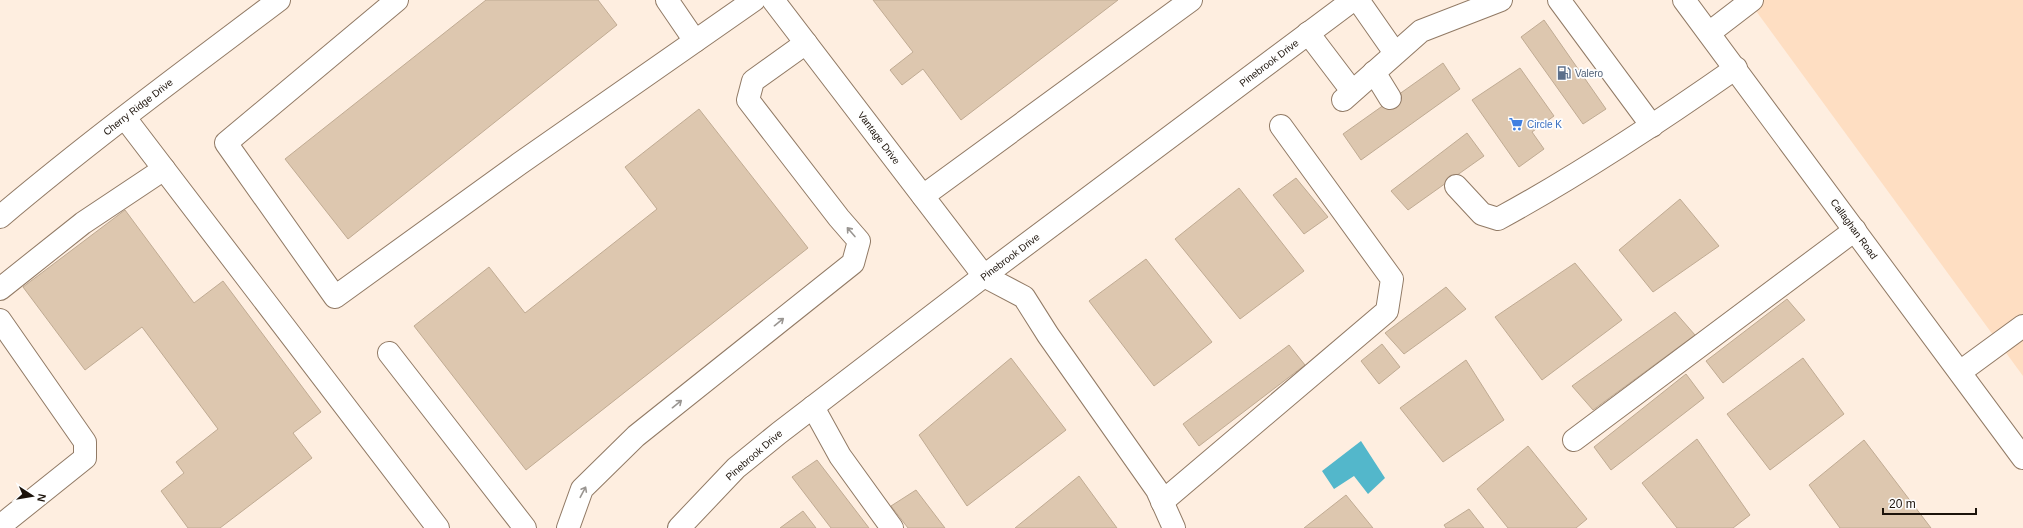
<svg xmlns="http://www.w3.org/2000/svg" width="2023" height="528" viewBox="0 0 2023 528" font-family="Helvetica,sans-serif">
<rect width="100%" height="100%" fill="#feeee0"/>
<path fill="#fedec2" d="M1748,0h275v376z"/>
<path fill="#53b7cb" d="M1361,441l24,37 -17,16 -14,-18 -20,13 -12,-18z"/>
<g fill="#ddc7af" stroke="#c0ab93">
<path d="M486,0h112l19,25 -269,214 -63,-80z"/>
<path d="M873,0h245l-157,120 -38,-51 -21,16 -12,-15 23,-18z"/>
<path d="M1544,20l62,89 -23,15 -62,-87z"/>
<path d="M1443,63l17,26 -99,71 -18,-26z"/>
<path d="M1520,68l34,48 -22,16 12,17 -25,18 -47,-67z"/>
<path d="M699,109l109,139 -282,222 -112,-144 75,-59 36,46 132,-104 -32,-42z"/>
<path d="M1467,133l17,23 -76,54 -17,-19z"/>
<path d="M1296,178l32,39 -24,17 -31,-39z"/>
<path d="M1239,188l65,83 -64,48 -65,-80z"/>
<path d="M1680,199l39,47 -66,46 -34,-42z"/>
<path d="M125,210l69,93 29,-22 98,131 -28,21 19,25 -92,70h-32l-27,-37 23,-18 -8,-11 42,-33 -76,-102 -57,43 -62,-83z"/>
<path d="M1146,259l66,83 -58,44 -65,-85z"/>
<path d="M1575,263l47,57 -80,60 -47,-63z"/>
<path d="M1446,287l20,22 -62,45 -19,-21z"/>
<path d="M1787,299l18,21 -82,63 -17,-22z"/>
<path d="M1675,312l20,23 -102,75 -21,-24z"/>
<path d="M1382,344l18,23 -21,17 -18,-23z"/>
<path d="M1289,345l16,20 -106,81 -16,-22z"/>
<path d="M1011,358l55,72 -99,76 -48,-71z"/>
<path d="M1803,358l41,56 -74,56 -43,-56z"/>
<path d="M1466,360l38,60 -61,42 -43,-54z"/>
<path d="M1686,374l18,24 -93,72 -17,-23z"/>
<path d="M1697,439l53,76 -17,13h-56l-35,-45z"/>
<path d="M1864,440l67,88h-91l-31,-43z"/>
<path d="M1528,446l59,73 -11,9h-68l-31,-39z"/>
<path d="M817,460l52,68h-38l-39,-51z"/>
<path d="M1079,476l38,52h-102z"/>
<path d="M916,490l29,38h-37l-17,-22z"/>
<path d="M1346,495l27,33h-69z"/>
<path d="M1469,509l15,19h-38l-2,-3z"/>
<path d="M803,511l13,17h-36z"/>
</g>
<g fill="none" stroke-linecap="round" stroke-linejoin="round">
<defs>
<g id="minor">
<path d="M397,0l-171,143 109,154 184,-133 235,-164"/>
<path d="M667,0l28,41"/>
<path d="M773,0l211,276 40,21 24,38 109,155 17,38"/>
<path d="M1358,0l37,53"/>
<path d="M1559,0l93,126"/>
<path d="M1308,33l44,58"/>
<path d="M1709,33l43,-33"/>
<path d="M1374,72l16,26"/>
<path d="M1343,100l78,-69 80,-31"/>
<path d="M125,118l313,410"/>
<path d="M1456,186l26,28 16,5c83,-45 161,-97 238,-151"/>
<path d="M923,196l268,-196"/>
<path d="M0,217c90,-76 185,-146 279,-217"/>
<path d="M0,289l83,-66 81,-54"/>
<path d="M0,320l85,122v16l-85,68"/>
<path d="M389,353l136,175"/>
<path d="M1960,372l63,-46"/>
<path d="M813,407l27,49 52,72"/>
<path d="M1574,440l281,-210"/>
<path d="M1162,502l225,-191 5,-32 -111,-153"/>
<path d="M568,528l14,-39 54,-53 217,-173 6,-22 -20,-23 -91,-118 5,-19 53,-38"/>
<path d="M679,528l57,-60 43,-35 205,-157 369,-276"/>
</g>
<path id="major" d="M1684,0l339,458"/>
</defs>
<use href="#minor" stroke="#917a65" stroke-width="24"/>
<use href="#major" stroke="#917a65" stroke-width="24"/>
<use href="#minor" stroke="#fff" stroke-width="22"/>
<use href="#major" stroke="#fff" stroke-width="22"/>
</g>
<defs><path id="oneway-shaft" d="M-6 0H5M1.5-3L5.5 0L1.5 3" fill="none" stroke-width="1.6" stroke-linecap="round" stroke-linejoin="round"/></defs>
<g stroke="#999591">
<use href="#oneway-shaft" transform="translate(851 232) rotate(-131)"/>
<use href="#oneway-shaft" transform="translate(779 322) rotate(-39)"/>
<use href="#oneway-shaft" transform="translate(677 404) rotate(-39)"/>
<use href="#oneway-shaft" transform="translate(583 492) rotate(-62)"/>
</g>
<defs>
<symbol id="fuel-bare" viewBox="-9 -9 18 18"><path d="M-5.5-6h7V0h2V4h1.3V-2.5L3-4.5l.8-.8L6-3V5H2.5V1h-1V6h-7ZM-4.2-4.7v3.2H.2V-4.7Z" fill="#5c6f8a" stroke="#fefefe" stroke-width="2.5" paint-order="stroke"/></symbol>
<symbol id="supermarket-bare" viewBox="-9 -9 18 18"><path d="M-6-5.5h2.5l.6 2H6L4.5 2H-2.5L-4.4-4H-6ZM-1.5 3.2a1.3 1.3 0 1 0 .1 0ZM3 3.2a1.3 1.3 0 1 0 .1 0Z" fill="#3f7fe0" stroke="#fefefe" stroke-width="2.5" paint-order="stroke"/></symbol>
</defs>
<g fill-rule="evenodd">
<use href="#fuel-bare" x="1554" y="63" width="20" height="20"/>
<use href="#supermarket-bare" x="1506" y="114" width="20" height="20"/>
</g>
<g text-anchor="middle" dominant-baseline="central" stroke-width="3.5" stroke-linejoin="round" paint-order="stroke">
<g font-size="10" fill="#1c130b" stroke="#fefefe">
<text transform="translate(1269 63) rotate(-37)">Pinebrook Drive</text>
<text transform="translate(138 107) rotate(-38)">Cherry Ridge Drive</text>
<text transform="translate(879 138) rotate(53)">Vantage Drive</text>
<text transform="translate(1854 229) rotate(54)">Callaghan Road</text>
<text transform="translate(1010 257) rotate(-37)">Pinebrook Drive</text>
<text transform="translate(754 455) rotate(-41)">Pinebrook Drive</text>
</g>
<g font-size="10" fill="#4e5e75" stroke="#fefefe" text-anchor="start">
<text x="1575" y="73">Valero</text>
</g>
<g font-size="10" fill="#366cbe" stroke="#fefefe" text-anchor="start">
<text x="1527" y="124">Circle K</text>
</g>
</g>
<g transform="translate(32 496) rotate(102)" stroke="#fefefe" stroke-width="3" paint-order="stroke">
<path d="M0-3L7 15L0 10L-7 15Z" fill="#1c130b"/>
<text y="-6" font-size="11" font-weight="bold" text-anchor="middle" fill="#1c130b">N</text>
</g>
<path d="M1883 508v6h93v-6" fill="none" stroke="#1c130b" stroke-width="2"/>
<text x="1889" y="508" font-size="12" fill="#1c130b" stroke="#fefefe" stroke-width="3" paint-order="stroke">20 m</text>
</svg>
